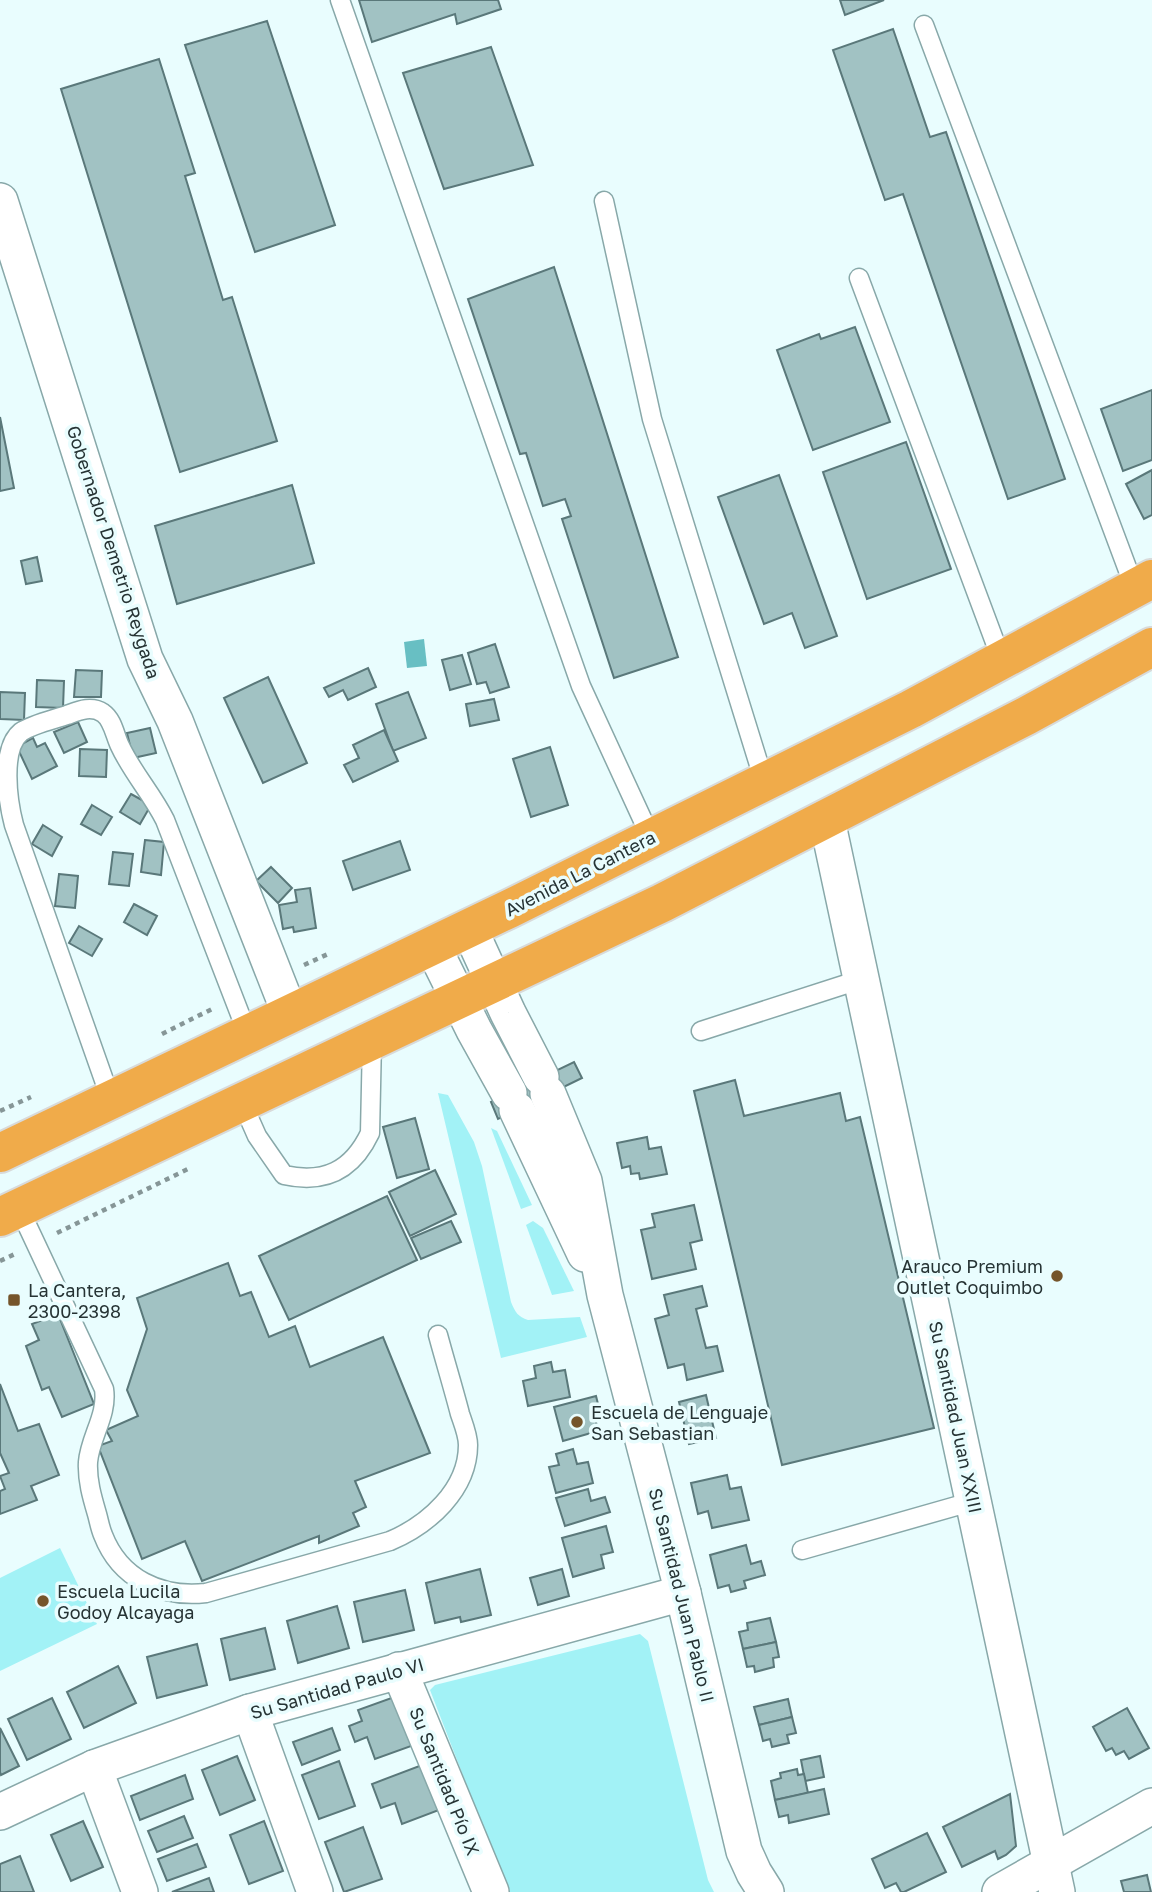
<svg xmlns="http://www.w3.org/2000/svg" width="1152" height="1892" viewBox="0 0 1152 1892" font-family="'Golos Text',sans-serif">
<rect width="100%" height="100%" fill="#e9fdfe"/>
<g fill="#a2f2f6">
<path d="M438,1093l10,2 26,47 8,24 29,136c4,10 7,15 17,18l52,-3 7,20 -86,21z"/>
<path d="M491,1128l6,3 35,74 -11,4z"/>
<path d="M533,1221l10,7 31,63 -22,4 -26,-70z"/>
<path d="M60,1548l37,76 -97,47v-93z"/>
<path d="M640,1634l8,7 60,239 6,12h-206l-78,-202 5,-5z"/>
</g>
<path fill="#68bfc3" d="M424,639l3,27 -20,2 -3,-26z"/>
<g fill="#a1c2c3" stroke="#5a787a" stroke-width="2">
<path d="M359,0h139l3,9 -44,15 -2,-10 -83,28z"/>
<path d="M840,0h44l-39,15z"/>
<path d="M267,21l68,204 -80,27 -70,-207z"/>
<path d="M893,29l37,108 16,-5 119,347 -57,20 -105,-305 -18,6 -52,-150z"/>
<path d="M491,47l42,118 -89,24 -41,-116z"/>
<path d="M159,59l36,114 -10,3 38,124 9,-3 45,144 -97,31 -119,-383z"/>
<path d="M554,267l124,390 -64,21 -52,-159 9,-3 -6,-17 -22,7 -17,-53 -6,1 -52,-155z"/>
<path d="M855,327l35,95 -77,28 -36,-100 42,-16 2,5z"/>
<path d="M1152,390v70l-29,11 -22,-62z"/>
<path d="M0,417l14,71 -14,3z"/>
<path d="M906,442l45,127 -84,30 -44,-127z"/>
<path d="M1152,470v45l-8,4 -18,-35z"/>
<path d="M779,475l58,161 -32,12 -13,-35 -28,11 -46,-127z"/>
<path d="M292,485l22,78 -137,41 -22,-78z"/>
<path d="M37,557l5,24 -16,3 -5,-23z"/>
<path d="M495,644l14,43 -19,6 -4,-11 -9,2 -9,-31z"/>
<path d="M462,655l9,29 -21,6 -8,-30z"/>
<path d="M368,668l8,19 -28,13 -5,-10 -14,7 -5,-9z"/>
<path d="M76,670l26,1 -1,26h-27z"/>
<path d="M268,677l39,86 -44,20 -39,-85z"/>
<path d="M37,680l27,1 -1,27 -27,-1z"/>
<path d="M0,692l25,1 -1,27 -24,-1z"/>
<path d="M408,692l18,46 -33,13 -17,-47z"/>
<path d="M494,699l5,21 -29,6 -4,-22z"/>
<path d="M78,722l9,20 -23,11 -10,-21z"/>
<path d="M150,728l6,25 -23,5 -6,-25z"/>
<path d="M384,730l14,31 -45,21 -9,-17 15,-7 -6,-13z"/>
<path d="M33,738l4,9 8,-4 12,23 -25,13 -15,-32z"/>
<path d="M550,747l18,58 -37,12 -18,-58z"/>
<path d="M80,749l27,1 -1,27 -27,-1z"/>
<path d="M131,794l20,11 -11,19 -20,-12z"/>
<path d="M92,805l20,12 -11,18 -20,-11z"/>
<path d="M43,825l19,12 -10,19 -20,-12z"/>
<path d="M145,840l19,2 -3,33 -20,-3z"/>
<path d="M400,841l10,29 -57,20 -10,-29z"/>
<path d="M113,852l20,2 -4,32 -20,-2z"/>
<path d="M271,867l21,21 -14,15 -22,-22z"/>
<path d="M59,874l19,2 -3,32 -20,-2z"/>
<path d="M310,888l6,40 -22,4 -1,-5 -10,2 -4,-24 18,-3 -2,-12z"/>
<path d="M134,904l23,12 -10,19 -23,-13z"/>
<path d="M79,926l23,13 -10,17 -23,-13z"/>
<path d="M574,1062l8,16 -84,41 -7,-17z"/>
<path d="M735,1080l9,36 96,-23 6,28 14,-4 74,311 -152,37 -88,-374z"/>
<path d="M415,1118l14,51 -32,9 -14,-51z"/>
<path d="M647,1137l2,12 12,-2 6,27 -27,5 -1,-6 -8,1 -1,-8 -8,2 -5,-25z"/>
<path d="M435,1170l21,44 -46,22 -21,-44z"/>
<path d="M387,1196l30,64 -128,60 -30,-64z"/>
<path d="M694,1205l8,35 -12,3 6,26 -44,10 -11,-49 14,-3 -3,-13z"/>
<path d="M451,1221l10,21 -40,17 -10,-21z"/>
<path d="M228,1263l12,33 11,-4 18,45 26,-11 15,41 73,-30 47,116 -75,28 11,26 -13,6 6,13 -40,17v-7l-117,45 -17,-40 -43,18 -44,-113 14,-5 -6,-11 32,-14 -11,-26 20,-61 -10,-31z"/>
<path d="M702,1286l5,20 -11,3 10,39 11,-2 6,25 -36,9 -3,-16 -16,4 -13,-49 14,-4 -5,-20z"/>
<path d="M58,1314l36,90 -32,13 -13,-30 -7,3 -16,-44 13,-6 -7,-16z"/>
<path d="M551,1362l2,10 12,-2 5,27 -42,9 -5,-25 13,-3 -2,-12z"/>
<path d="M0,1384l18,47 21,-7 20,51 -28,11 6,14 -37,14v-23l5,-2 -5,-13 9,-3 -9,-20z"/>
<path d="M706,1395l10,43 -27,6 -10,-42z"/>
<path d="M596,1396l4,16 -6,1 4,18 -35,10 -9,-34z"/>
<path d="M573,1449l4,15 11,-2 5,21 -37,10 -7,-26 10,-2 -3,-11z"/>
<path d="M727,1475l3,14 11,-2 8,33 -37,8 -4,-17 -10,3 -7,-31z"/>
<path d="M588,1489l3,12 14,-4 5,15 -45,14 -9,-28z"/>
<path d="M606,1526l7,26 -12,3 3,13 -31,9 -11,-39z"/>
<path d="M746,1545l5,19 10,-3 4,14 -21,6 2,7 -15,4 -2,-7 -11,3 -8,-33z"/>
<path d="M480,1569l11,46 -30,7 -1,-5 -25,6 -9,-40z"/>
<path d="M562,1569l7,27 -31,9 -8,-27z"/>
<path d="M405,1590l9,40 -51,12 -9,-40z"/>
<path d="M337,1606l12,42 -51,15 -11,-42z"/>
<path d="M770,1618l6,24 -33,7 -4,-17 9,-2 -1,-7z"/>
<path d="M265,1628l10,41 -45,11 -9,-41z"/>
<path d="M776,1642l3,15 -6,1 1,9 -19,5 -1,-6 -7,1 -4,-18z"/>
<path d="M197,1644l10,41 -50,13 -10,-41z"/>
<path d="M118,1666l18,37 -52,25 -17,-36z"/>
<path d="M397,1696l17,49 -39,14 -8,-22 -12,5 -6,-16 13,-5 -4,-11z"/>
<path d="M52,1698l19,41 -44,21 -19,-41z"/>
<path d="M788,1699l4,18 -33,8 -5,-18z"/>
<path d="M1127,1708l22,40 -20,11 -5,-8 -8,4 -4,-7 -6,3 -13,-24z"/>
<path d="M792,1717l4,16 -9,2 2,8 -17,4 -2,-8 -7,2 -4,-16z"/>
<path d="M0,1728l19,38 -18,9 -1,-3z"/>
<path d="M332,1728l8,22 -38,15 -9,-23z"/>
<path d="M237,1756l18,44 -35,15 -18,-45z"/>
<path d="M820,1756l4,21 -19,4 -4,-21z"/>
<path d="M339,1761l16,45 -36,13 -17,-44z"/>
<path d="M422,1765l17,45 -37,14 -7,-21 -14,5 -9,-24z"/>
<path d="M797,1769l1,6 6,-1 4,19 -33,7 -4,-19 10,-3 -1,-5z"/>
<path d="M185,1775l8,24 -53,21 -9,-24z"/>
<path d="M824,1789l5,25 -40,9 -1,-8 -9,2 -4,-17z"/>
<path d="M1010,1794l6,52 -10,9 -8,4 -3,-8 -33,16 -19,-40z"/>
<path d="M184,1816l9,22 -36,14 -9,-21z"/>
<path d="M83,1821l20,46 -32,14 -20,-46z"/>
<path d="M264,1821l19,50 -34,13 -19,-49z"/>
<path d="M363,1827l19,52 -38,13 -19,-50z"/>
<path d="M927,1833l19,39 -42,20h-3l-5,-9 -11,5 -13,-29z"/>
<path d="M197,1844l9,23 -39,14 -9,-22z"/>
<path d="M20,1856l14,36h-34v-28z"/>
<path d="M1147,1875l4,17h-27l-3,-11z"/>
<path d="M209,1878l5,14h-42z"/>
</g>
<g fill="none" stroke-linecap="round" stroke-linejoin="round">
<defs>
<g id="lane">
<path d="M340,0l241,686 70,152"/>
<path d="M924,25l211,564"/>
<path d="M604,201l48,218 112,362"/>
<path d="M859,278l143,383"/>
<path d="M701,1031l161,-52"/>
<path d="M111,1100l-97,-275c-6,-23 -14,-76 7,-93 12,-8 31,-12 46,-17 11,-4 24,-10 36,-2 10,7 12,23 17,33 12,26 32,48 45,74l83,215"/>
<path d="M242,1102l15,34 27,39c40,9 68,-4 86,-42l2,-93"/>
<path d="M19,1208l85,181c4,26 -14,48 -16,73 -1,18 4,35 9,52 2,7 3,14 6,21 17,44 58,63 103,58l184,-52c38,-16 78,-51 78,-96 0,-10 -5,-22 -8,-31 -7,-27 -15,-53 -22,-79"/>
<path d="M802,1550l172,-49"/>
</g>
<g id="street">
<path d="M0,201l145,458 30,62 115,293"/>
<path d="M827,820l230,1072"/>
<path d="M469,928l39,85 33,64"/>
<path d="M432,945l42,85 35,63"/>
<path d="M548,1094l36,87 21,114 78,298 61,258 10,22 12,19"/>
<path d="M517,1110l68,144"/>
<path d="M399,1670l92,222"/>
<path d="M250,1712l65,180"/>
<path d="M94,1768l46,124"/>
<path d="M0,1812l94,-44 156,-56 433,-119"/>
<path d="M1000,1892l152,-86"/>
</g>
<g id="highway">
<path d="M0,1153l509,-244 402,-200 241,-130"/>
<path d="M0,1217l662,-314 364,-187 126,-69"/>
</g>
</defs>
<use href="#lane" stroke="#88a8a9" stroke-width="21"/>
<use href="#street" stroke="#88a8a9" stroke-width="38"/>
<use href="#highway" stroke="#d8dada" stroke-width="42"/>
<g stroke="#869697" stroke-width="4.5" stroke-dasharray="5 5" stroke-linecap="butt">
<path d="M304,965l24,-11"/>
<path d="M162,1034l52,-26"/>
<path d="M0,1111l31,-14"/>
<path d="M57,1233l131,-64"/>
<path d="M0,1261l15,-7"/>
</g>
<use href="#lane" stroke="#fff" stroke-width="18"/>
<use href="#street" stroke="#fff" stroke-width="35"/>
<use href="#highway" stroke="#f0ab4a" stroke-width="38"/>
</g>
<g fill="#75552b" stroke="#e9fdfe" stroke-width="2.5">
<circle cx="1057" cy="1276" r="7"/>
<rect x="7" y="1293" width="14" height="14" rx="3.5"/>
<circle cx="577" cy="1422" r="7"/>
<circle cx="43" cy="1601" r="7"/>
</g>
<g text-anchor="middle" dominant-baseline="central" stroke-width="7" stroke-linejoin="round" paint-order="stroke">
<g font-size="18" fill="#263334" stroke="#e9fdfe">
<text transform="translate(114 552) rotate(72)">Gobernador Demetrio Reygada</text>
<text transform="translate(580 873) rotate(-27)">Avenida La Cantera</text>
<text transform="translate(956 1417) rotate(78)">Su Santidad Juan XXIII</text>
<text transform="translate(682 1595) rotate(76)">Su Santidad Juan Pablo II</text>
<text transform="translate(337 1688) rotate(-16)">Su Santidad Paulo VI</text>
<text transform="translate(445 1781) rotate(68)">Su Santidad Pío IX</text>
</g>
<g font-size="18" fill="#263334" stroke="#e9fdfe" text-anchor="start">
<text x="1043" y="1266" text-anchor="end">Arauco Premium<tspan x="1043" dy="21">Outlet Coquimbo</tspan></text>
<text x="28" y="1290">La Cantera,<tspan x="28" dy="21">2300-2398</tspan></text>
<text x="591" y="1412">Escuela de Lenguaje<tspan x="591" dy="21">San Sebastian</tspan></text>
<text x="57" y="1591">Escuela Lucila<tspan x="57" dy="21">Godoy Alcayaga</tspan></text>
</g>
</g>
</svg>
